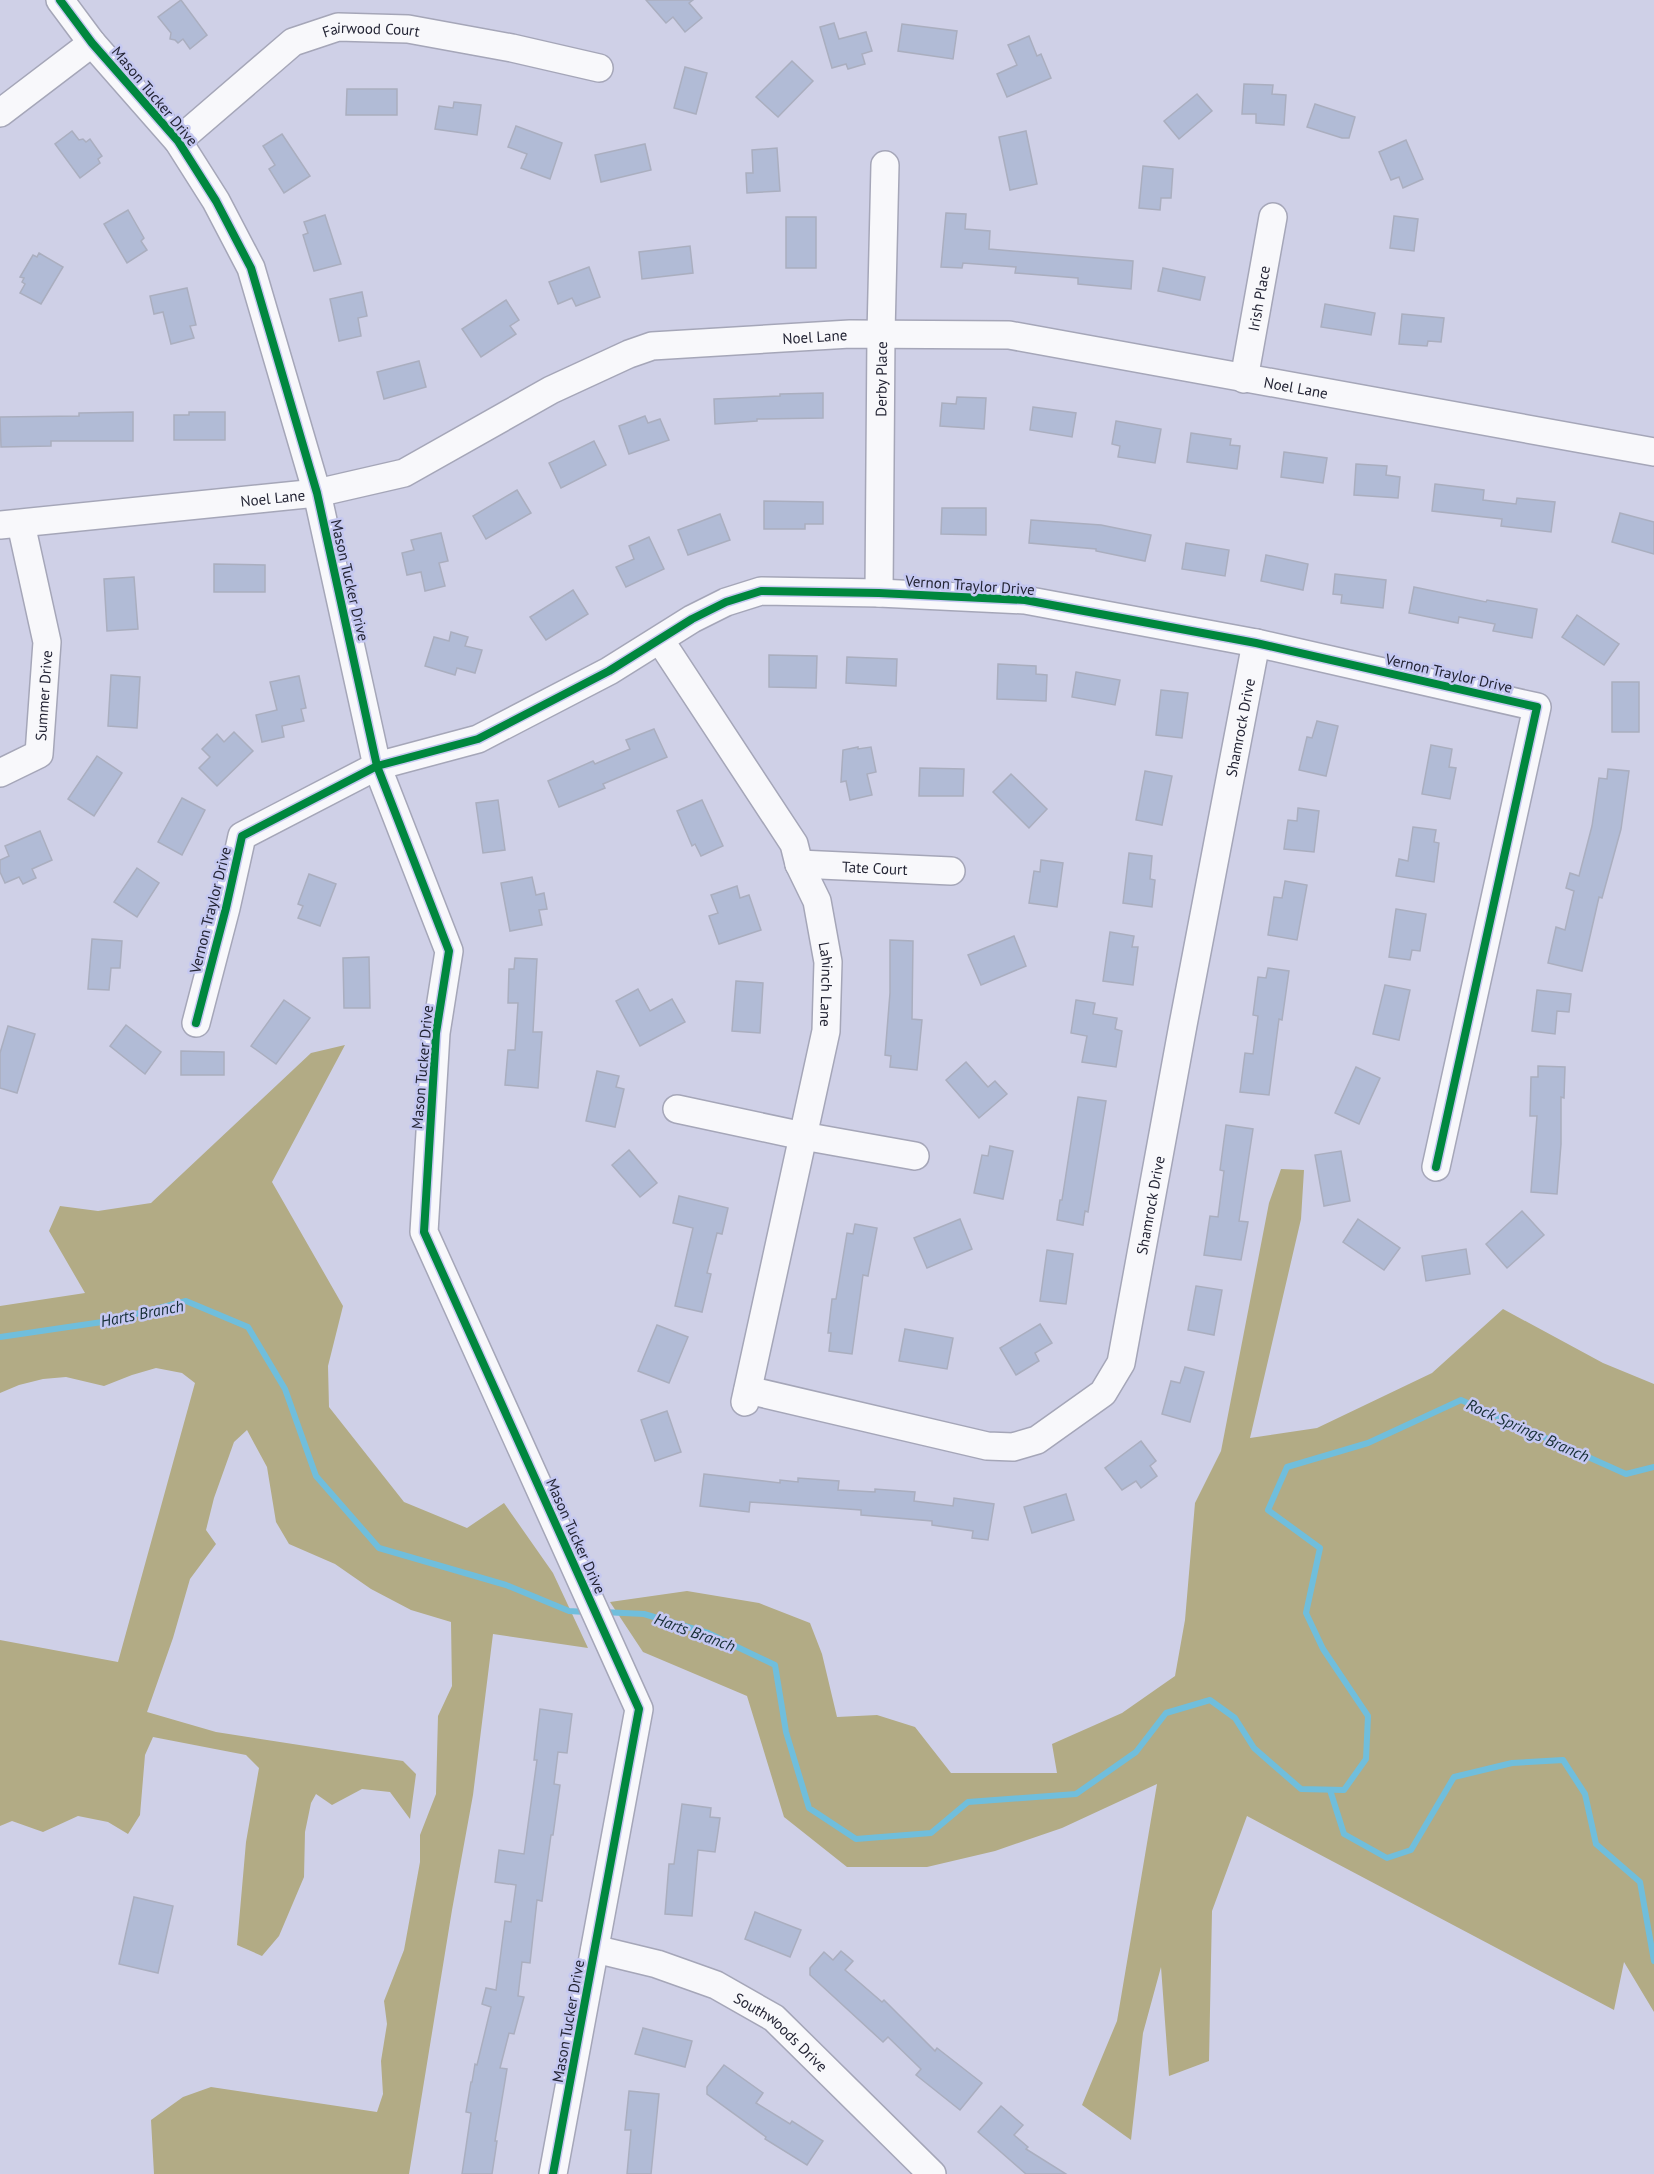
<svg xmlns="http://www.w3.org/2000/svg" width="1654" height="2174" viewBox="0 0 1654 2174" font-family="'PT Sans',sans-serif">
<rect width="100%" height="100%" fill="#cfd0e7"/>
<g fill="#b2ab85">
<path d="M345,1045l-73,137 71,124 -15,60 1,41 75,95 63,26 37,-25 49,70 35,75 -95,-14 -20,161 -21,115 -43,264h-255l-3,-54 32,-23 28,-10 166,25 6,-18 -2,-33 6,-37 -3,-23 20,-51 16,-88v-27l16,-41 2,-78 14,-30 -1,-64 -40,-12 -40,-21 -36,-25 -46,-20 -13,-22 -9,-55 -20,-37 -13,12 -20,56 -8,32 10,14 -26,35 -17,59 -26,74 69,20 187,29 13,13 -6,45 -20,-27 -28,-3 -30,16 -16,-11 -5,9 -6,29 -1,45 -25,59 -17,20 -25,-11 9,-103 13,-74 -13,-13 -93,-18 -8,18 -5,60 -12,19 -20,-12 -30,-6 -35,16 -31,-11 -12,5v-186l118,22 77,-279 -13,-10 -26,-5 -24,7 -28,11 -38,-9 -23,2 -24,6 -19,8v-87l85,-13 -36,-62 11,-25 38,5 53,-8 160,-150z"/>
<path d="M1281,1169l23,1 -3,49 -51,219 67,-10 115,-55 71,-64 100,54 51,21v628l-30,-50 -10,48 -367,-194 -35,95 -3,150 -40,15 -8,-109 -18,66 -12,107 -49,-35 35,-84 40,-237 -95,44 -67,23 -68,16h-80l-63,-50 -37,-121 -104,-44 -33,-50 77,-11 72,12 51,20 12,31 15,63 40,-2 38,12 36,46h106l-5,-29 70,-31 53,-37 10,-56 10,-117 26,-52 48,-248z"/>
</g>
<g fill="none" stroke-linecap="round" stroke-linejoin="round">
<g stroke="#70bedc" stroke-width="6">
<path d="M0,1337l109,-16 77,-20 62,26 37,62 31,87 63,72 127,37 63,26 17,1"/>
<path d="M603,1612l41,2 64,19 67,32 11,67 23,76 47,31 75,-6 37,-31 108,-8 60,-42 30,-39 44,-13 25,18 19,30 47,41 43,1 22,-31 2,-43 -45,-67 -17,-36 14,-65 -52,-38 19,-43 81,-24 93,-43 165,74 28,-7"/>
<path d="M1330,1790l14,44 43,24 24,-8 43,-73 58,-14 51,-3 22,34 11,50 44,38 14,79"/>
</g>
</g>
<g fill="#b1bbd6" stroke="#aaaebf" stroke-width="1.5">
<path d="M181,0l26,35 -17,14 -7,-10 -5,4 -3,-3 -5,-1 1,-6 -13,-16z"/>
<path d="M646,0h47l-4,3 13,15 -17,14 -12,-15 -7,6z"/>
<path d="M834,23l5,16 27,-7 6,19 -10,3 3,10 -17,5 -2,-5 -14,4 -12,-41z"/>
<path d="M902,24l55,7 -4,28 -55,-8z"/>
<path d="M1029,36l8,20 4,-2 10,24 -44,19 -10,-23 20,-9 -9,-20z"/>
<path d="M792,61l21,20 -35,36 -22,-20z"/>
<path d="M685,67l22,6 -11,41 -22,-6z"/>
<path d="M1244,84l29,1 -1,9 14,1 -2,30 -28,-2v-9h-14z"/>
<path d="M347,89h50v26h-51z"/>
<path d="M1197,94l15,17 -33,28 -15,-18z"/>
<path d="M454,102l27,3 -4,30 -42,-6 4,-23 14,2z"/>
<path d="M1315,104l40,13 -6,21h-7l-35,-11z"/>
<path d="M516,126l46,17 -12,36 -29,-11 6,-14 -19,-7z"/>
<path d="M72,131l7,9 4,-1 3,3 4,-3 12,17 -4,3 2,4 -20,15 -25,-34z"/>
<path d="M1026,131l11,53 -27,6 -11,-53z"/>
<path d="M282,134l28,42 -26,17 -15,-24 6,-4 -12,-19z"/>
<path d="M1406,140l17,39 -20,9 -4,-11 -8,3 -12,-28z"/>
<path d="M645,144l6,26 -50,12 -6,-27z"/>
<path d="M777,148l3,43 -33,2 -1,-20h7l-1,-23z"/>
<path d="M1143,166l30,3 -2,29h-10l-1,12 -21,-2z"/>
<path d="M128,210l16,28 -3,3 6,9 -20,13 -23,-39z"/>
<path d="M946,213l20,1 -1,15 25,2 -1,18 144,12 -2,28 -53,-5v-6l-63,-5 1,-6 -53,-4 -1,5 -21,-1z"/>
<path d="M325,215l16,49 -27,7 -11,-36 5,-2 -4,-11z"/>
<path d="M1394,216l24,3 -4,32 -24,-3z"/>
<rect x="786" y="217" width="30" height="51"/>
<path d="M690,246l3,27 -51,6 -3,-27z"/>
<path d="M39,253l24,14 -22,37 -21,-11 5,-9 -3,-2 2,-4 -4,-1 13,-22 4,2z"/>
<path d="M589,267l11,30 -24,9 -4,-8 -14,6 -9,-22z"/>
<path d="M1163,268l42,9 -5,23 -42,-9z"/>
<path d="M187,288l9,37 -6,1 4,12 -23,6 -8,-32 -9,2 -4,-18z"/>
<path d="M362,292l5,24 -9,2 3,18 -22,5 -9,-42z"/>
<path d="M506,300l13,20 -9,6 6,8 -35,23 -19,-28z"/>
<path d="M1325,304l50,9 -4,22 -50,-8z"/>
<path d="M1402,314l42,4 -3,24 -13,-1 -1,5 -28,-2z"/>
<path d="M419,361l7,26 -42,12 -7,-27z"/>
<path d="M823,393v25l-66,1v2l-42,3 -1,-25 66,-3v-2z"/>
<path d="M957,397l29,1 -2,31 -44,-3 2,-23 14,1z"/>
<path d="M1033,407l43,6 -4,24 -42,-7z"/>
<path d="M133,412v29h-82v5l-50,1 -1,-30 79,-1v-3z"/>
<path d="M189,412h36v28h-51v-25h15z"/>
<path d="M645,416l3,7 12,-4 9,21 -40,14 -10,-28z"/>
<path d="M1116,421l45,8 -6,34 -37,-6 2,-11 -8,-2z"/>
<path d="M1191,433l40,6 -1,6 10,1 -3,23 -50,-7z"/>
<path d="M594,441l12,24 -45,23 -12,-25z"/>
<path d="M1284,452l43,6 -4,25 -42,-6z"/>
<path d="M1356,464l31,2 -1,9 14,2 -2,21 -44,-3z"/>
<path d="M1435,484l49,6 -1,10 33,4 1,-6 38,4 -4,30 -50,-6 1,-7 -70,-8z"/>
<path d="M517,490l14,23 -45,26 -13,-23z"/>
<path d="M764,501l59,1v22h-18v5h-41z"/>
<path d="M942,508h44v27l-45,-1z"/>
<path d="M1620,513l34,9v32l-42,-12z"/>
<path d="M720,514l10,26 -42,15 -10,-25z"/>
<path d="M1031,520l70,5 50,10 -6,26 -49,-10v-2l-67,-6z"/>
<path d="M441,533l7,28 -9,2 6,23 -20,5 -4,-19 -14,3 -5,-22 12,-3 -3,-10z"/>
<path d="M649,537l15,32 -38,18 -10,-20 18,-8 -5,-13z"/>
<path d="M1186,543l43,7 -4,26 -43,-7z"/>
<path d="M1266,555l42,9 -5,26 -42,-9z"/>
<path d="M214,564l51,1v27h-51z"/>
<path d="M1335,574l51,6 -3,28 -42,-5 1,-8 -9,-1z"/>
<path d="M134,577l4,52 -31,2 -3,-52z"/>
<path d="M1414,587l72,15 1,-2 50,9 -5,29 -39,-7 2,-7 -36,-7 -1,6 -49,-10z"/>
<path d="M573,590l15,24 -42,26 -16,-23z"/>
<path d="M1577,615l42,29 -15,21 -42,-28z"/>
<path d="M451,632l17,5 -3,9 17,4 -7,23 -18,-5 -2,7 -30,-9 9,-29 15,4z"/>
<path d="M769,655l48,1 -1,32 -47,-1z"/>
<path d="M847,657l50,2 -1,27 -50,-3z"/>
<path d="M998,664l38,2v8l11,1 -1,26 -49,-2z"/>
<path d="M1076,672l44,8 -5,25 -43,-8z"/>
<path d="M111,675l29,2 -3,51 -29,-2z"/>
<path d="M299,676l7,32 -5,1 3,12 -22,5 2,11 -22,5 -6,-27 21,-5 -7,-28z"/>
<rect x="1612" y="682" width="27" height="50"/>
<path d="M1161,690l27,3 -6,45 -26,-3z"/>
<path d="M1317,721l21,5 -12,50 -27,-6 8,-33 5,1z"/>
<path d="M654,729l13,28 -64,27 2,4 -46,19 -11,-26 45,-20 2,3 35,-15 -4,-9z"/>
<path d="M234,732l19,19 -36,35 -18,-18 11,-11 -8,-8 15,-15 7,8z"/>
<path d="M1431,745l21,4 -3,18 7,1 -6,31 -28,-5z"/>
<path d="M858,747v2l13,-2 5,25 -9,2 5,21 -22,5 -4,-19 -5,1 2,-32z"/>
<path d="M97,756l25,17 -28,43 -26,-17z"/>
<path d="M920,768l44,1 -1,27h-44z"/>
<path d="M1608,769l21,2 -8,58 -19,69 -3,-1 -17,74 -34,-8 8,-36 9,3 9,-39 -8,-3 4,-15 9,3 13,-50 7,-48 8,1z"/>
<path d="M1145,771l27,5 -10,49 -26,-5z"/>
<path d="M1011,774l36,35 -18,19 -36,-36z"/>
<path d="M182,798l23,12 -23,45 -24,-13z"/>
<path d="M498,800l7,50 -22,3 -7,-50z"/>
<path d="M702,800l21,46 -22,10 -6,-12 -3,2 -15,-35z"/>
<path d="M1298,808l21,3 -5,41 -30,-3 4,-29 9,1z"/>
<path d="M1413,827l23,3 -2,12 5,1 -5,39 -38,-6 3,-17 9,2z"/>
<path d="M40,831l12,29 -20,9 4,9 -13,6 -4,-7 -14,6 -5,-11v-12l9,-4 -4,-10z"/>
<path d="M1129,853l23,3 -2,23 5,1 -3,27 -29,-4z"/>
<path d="M1041,860l22,3 -6,44 -28,-4 5,-32 6,1z"/>
<path d="M137,868l22,15 -22,34 -23,-15z"/>
<path d="M309,874l27,10 -16,42 -22,-8 5,-12 -5,-2z"/>
<path d="M532,877l4,18 8,-2 3,16 -8,1 3,15 -32,6 -9,-48z"/>
<path d="M1285,881l22,4 -10,55 -29,-5 6,-38 8,1z"/>
<path d="M737,886l3,12 9,-3 12,35 -42,14 -10,-28 9,-3 -7,-18z"/>
<path d="M1396,909l30,5 -6,37 -8,-1 -2,10 -21,-3z"/>
<path d="M1110,932l24,4 -2,11h6l-5,38 -30,-4z"/>
<path d="M1014,936l12,30 -45,19 -13,-30z"/>
<path d="M92,939l30,2 -2,27h-9l-2,22 -21,-1z"/>
<path d="M890,940l23,1 -1,78 10,1 -5,50 -27,-3 1,-11 -6,-1 5,-62z"/>
<path d="M369,957l1,51h-26l-1,-50z"/>
<path d="M515,958l22,1 -4,73h9l-4,56 -33,-3 3,-35h7l3,-47h-10l1,-34h5z"/>
<path d="M1268,968l21,3 -7,49 -3,-1 -10,76 -29,-3 5,-39 8,1 5,-38 -5,-1 5,-38 8,1z"/>
<path d="M736,981l27,2 -3,50 -28,-2z"/>
<path d="M1385,985l25,5 -11,50 -26,-6z"/>
<path d="M638,989l12,22 22,-12 13,23 -45,24 -24,-45z"/>
<path d="M1537,990l34,4 -2,18 -12,-1 -2,23 -23,-3z"/>
<path d="M284,1000l26,18 -34,46 -25,-18z"/>
<path d="M1076,1000l19,3 -2,11 24,4 -2,11 7,2 -6,36 -34,-5 5,-26 -16,-3z"/>
<path d="M126,1025l35,27 -16,22 -35,-28z"/>
<path d="M8,1026l27,8 -18,59 -17,-5v-35z"/>
<path d="M181,1051l43,1v23h-43z"/>
<path d="M966,1062l22,25 7,-6 12,13 -28,24 -33,-38z"/>
<path d="M1538,1066l27,1 -1,31 -3,-1v47l-4,50 -26,-2 6,-76h-7l1,-39h7z"/>
<path d="M1356,1067l24,11 -21,46 -24,-11z"/>
<path d="M597,1071l22,5 -3,11 8,2 -9,38 -29,-6z"/>
<path d="M1078,1097l28,4 -18,111 -3,-1 -2,14 -26,-5 3,-20h2z"/>
<path d="M1226,1125l27,4 -14,92 9,1 -7,38 -37,-5 6,-39 8,1 6,-46 -4,-1z"/>
<path d="M990,1146l23,5 -10,48 -29,-6 8,-38 6,1z"/>
<path d="M629,1150l28,33 -17,14 -28,-32z"/>
<path d="M1341,1151l9,50 -26,5 -9,-51z"/>
<path d="M679,1196l49,12 -6,26 -5,-1 -10,40 4,1 -9,38 -27,-6 18,-78 -20,-5z"/>
<path d="M1522,1211l22,24 -37,33 -21,-24z"/>
<path d="M960,1219l12,30 -45,19 -13,-30z"/>
<path d="M1358,1219l42,29 -16,22 -41,-28z"/>
<path d="M855,1224l22,4 -9,48 -5,-1 -11,79 -23,-3 2,-18h-3l4,-34h4l11,-66 6,1z"/>
<path d="M1466,1249l4,25 -44,7 -4,-25z"/>
<path d="M1047,1250l26,4 -7,50 -26,-3z"/>
<path d="M1196,1286l26,4 -8,45 -26,-5z"/>
<path d="M1040,1324l12,19 -17,10 4,8 -23,14 -16,-27z"/>
<path d="M657,1325l31,12 -19,46 -31,-12z"/>
<path d="M905,1329l48,9 -6,31 -48,-8z"/>
<path d="M1185,1367l19,5 -14,50 -28,-8 9,-33 9,2z"/>
<path d="M667,1411l14,41 -26,9 -14,-41z"/>
<path d="M1141,1441l15,20 -6,5 7,10 -16,12 -5,-7 -14,9 -17,-22z"/>
<path d="M704,1474l76,9v-3l18,2v-4l41,3 -1,9 37,2v-3l40,3 -1,9 39,5 1,-8 40,6 -6,36 -16,-2 1,-7 -41,-6v-4l-71,-6v-5l-111,-8 -1,10 -49,-6z"/>
<path d="M1066,1494l8,26 -42,13 -8,-26z"/>
<path d="M540,1709l32,5 -5,39 -9,-1 -4,32 6,1 -7,50h-2l-9,66 -5,-1 -7,63 -8,-1 -4,34 6,1 -10,37 -5,-1 -9,35 7,1 -12,72h2l-5,33h-30l9,-61 -5,-1 5,-30h1l3,-18 2,1 14,-58 -9,-3 4,-16 10,2 9,-69 6,1 5,-37 -21,-3 4,-32 25,4 13,-94h-3z"/>
<path d="M682,1804l29,4 -1,9 10,1 -5,34 -17,-2 -6,66 -27,-2 4,-50h5z"/>
<path d="M134,1897l39,9 -15,67 -39,-9z"/>
<path d="M755,1912l46,18 -11,27 -45,-18z"/>
<path d="M841,1951l12,10 -8,9 37,32 2,-2 51,51 2,-3 45,35 -22,27 -44,-35 5,-6 -33,-32 -5,5 -73,-67v-7l14,-16 9,8z"/>
<path d="M643,2028l49,13 -7,26 -50,-13z"/>
<path d="M724,2065l39,28 -7,10 34,21 2,-3 31,20 -16,24 -42,-26 1,-2 -59,-43v-7z"/>
<path d="M629,2091l30,3 -8,80h-24l4,-44h-6z"/>
<path d="M1001,2106l22,19 -9,10 14,12 -2,2 40,25h-40l-48,-42z"/>
</g>
<g fill="none" stroke-linecap="round" stroke-linejoin="round">
<defs>
<g id="minor">
<path d="M60,0l32,43 86,98 38,60 35,67 66,225 60,273 72,185 -13,82 -12,199 215,477 -86,465"/>
<path d="M0,113l92,-70"/>
<path id="s1" d="M178,141l115,-99 45,-15 70,2 104,19 87,20"/>
<path id="s2" d="M1244,379l29,-162"/>
<path id="s3" d="M0,525l317,-32 87,-20 147,-83 78,-36 23,-8 198,-12 159,1 645,117"/>
<path id="s4" d="M879,593l2,-259 4,-169"/>
<path id="s5" d="M660,640l134,204 5,20 18,37 11,61 -2,69 -81,371"/>
<path id="s6" d="M0,773l39,-19 8,-112 -26,-118"/>
<path id="s7" d="M799,864l152,7"/>
<path d="M196,1023l30,-115 16,-72 135,-70 101,-27 131,-68 83,-52 34,-17 35,-11 118,2 146,7 231,43 281,64 -101,460"/>
<path d="M677,1109l126,27 112,20"/>
<path id="s8" d="M748,1390l239,56 26,1 24,-7 66,-47 18,-30 62,-338 73,-382"/>
<path id="s9" d="M595,1949l62,15 59,21 58,33 158,156"/>
</g>
</defs>
<use href="#minor" stroke="#a5a6b8" stroke-width="30"/>
<use href="#minor" stroke="#f8f8fb" stroke-width="27"/>
<defs>
<g id="cycleway">
<path d="M60,0l32,43 86,98 38,60 35,67 66,225 60,273 72,185 -13,82 -12,199 215,477 -86,465"/>
<path d="M196,1023l30,-115 16,-72 135,-70 101,-27 131,-68 83,-52 34,-17 35,-11 118,2 146,7 231,43 281,64 -101,460"/>
</g>
</defs>
<use href="#cycleway" stroke="#c5c8f1" stroke-width="11"/>
<use href="#cycleway" stroke="#00873e" stroke-width="8"/>
</g>
<g text-anchor="middle" dominant-baseline="central" stroke-width="5" stroke-linejoin="round" paint-order="stroke">
<g font-size="15" fill="#232434" stroke="#c5c8f1">
<text stroke="none"><textPath href="#s1" startOffset="232">Fairwood Court</textPath></text>
<text transform="translate(155 96) rotate(50)">Mason Tucker Drive</text>
<text stroke="none"><textPath href="#s2" startOffset="82">Irish Place</textPath></text>
<text stroke="none"><textPath href="#s3" startOffset="850">Noel Lane</textPath></text>
<text stroke="none"><textPath href="#s4" startOffset="214">Derby Place</textPath></text>
<text stroke="none"><textPath href="#s3" startOffset="1336">Noel Lane</textPath></text>
<text stroke="none"><textPath href="#s3" startOffset="274">Noel Lane</textPath></text>
<text transform="translate(350 580) rotate(77)">Mason Tucker Drive</text>
<text transform="translate(970 585) rotate(4)">Vernon Traylor Drive</text>
<text transform="translate(1449 673) rotate(13)">Vernon Traylor Drive</text>
<text stroke="none"><textPath href="#s6" startOffset="102">Summer Drive</textPath></text>
<text stroke="none"><textPath href="#s8" startOffset="1059">Shamrock Drive</textPath></text>
<text stroke="none"><textPath href="#s7" startOffset="76">Tate Court</textPath></text>
<text transform="translate(210 910) rotate(-76)">Vernon Traylor Drive</text>
<text stroke="none"><textPath href="#s5" startOffset="390">Lahinch Lane</textPath></text>
<text transform="translate(422 1067) rotate(-85)">Mason Tucker Drive</text>
<text stroke="none"><textPath href="#s8" startOffset="573">Shamrock Drive</textPath></text>
<text transform="translate(576 1536) rotate(66)">Mason Tucker Drive</text>
<text transform="translate(568 2021) rotate(-80)">Mason Tucker Drive</text>
<text stroke="none"><textPath href="#s9" startOffset="207">Southwoods Drive</textPath></text>
</g>
<g font-size="16" font-style="italic" fill="#152d35" stroke="#c5c8f1">
<text transform="translate(142 1313) rotate(-11)">Harts Branch</text>
<text transform="translate(1528 1430) rotate(24)">Rock Springs Branch</text>
<text transform="translate(695 1632) rotate(20)">Harts Branch</text>
</g>
</g>
</svg>
